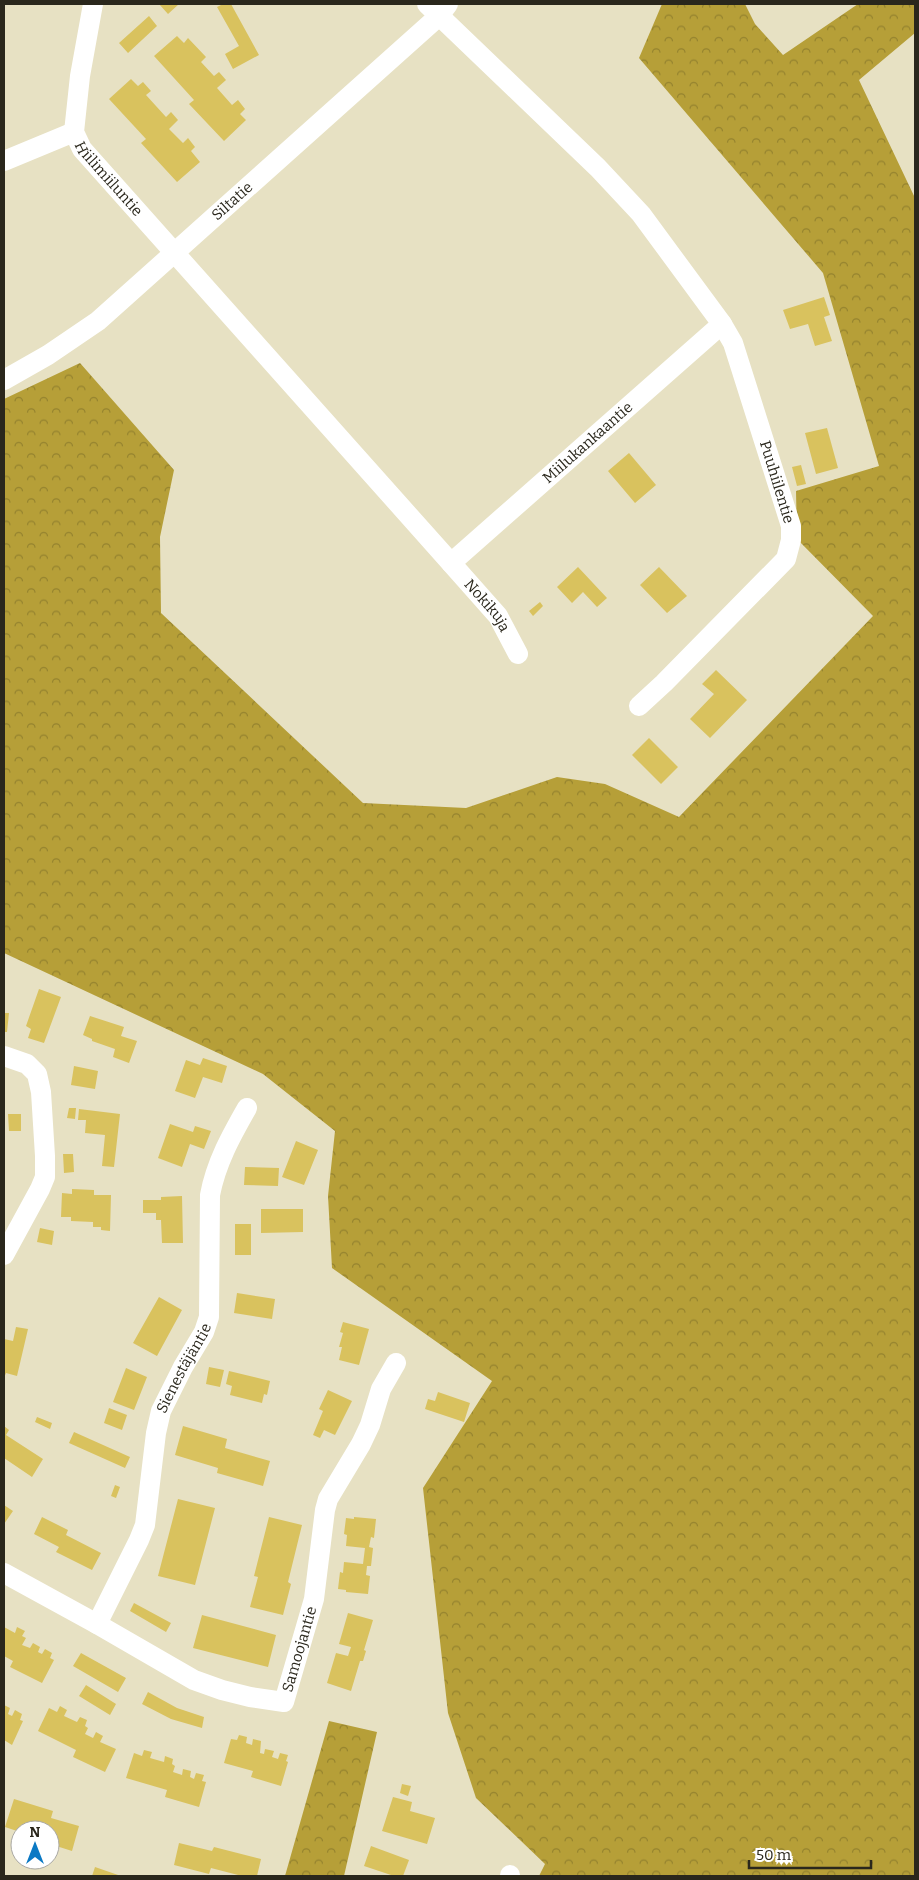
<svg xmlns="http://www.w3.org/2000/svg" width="919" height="1880" font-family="Bitter,serif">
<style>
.forest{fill:url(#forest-crowns)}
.building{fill:#d9c25e}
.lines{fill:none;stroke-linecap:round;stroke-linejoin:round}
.minor{stroke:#fff;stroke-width:20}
.labels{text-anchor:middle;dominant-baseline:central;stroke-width:4;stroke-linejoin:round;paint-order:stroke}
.street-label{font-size:15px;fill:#2a271c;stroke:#fff}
</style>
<defs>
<pattern id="forest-crowns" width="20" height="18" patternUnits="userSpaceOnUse" patternTransform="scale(1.25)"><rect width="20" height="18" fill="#b69f38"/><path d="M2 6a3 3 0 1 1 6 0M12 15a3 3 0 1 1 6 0" fill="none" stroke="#94822e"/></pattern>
</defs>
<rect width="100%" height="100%" fill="#e7e1c3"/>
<!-- forest -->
<path class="forest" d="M662,4H745L755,24L783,55L858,4H915V33L859,80L915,198V1876H539L545,1864L476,1798L448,1713L423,1488L492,1381L332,1268L328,1196L335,1131L263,1074L4,953V399L80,363L174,470L160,537L161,613L363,803L466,808L557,777L605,784L679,817L873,616L797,539L796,491L879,466L823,273L639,58Z
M329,1721L377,1732L344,1876H285Z"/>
<!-- building -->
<path class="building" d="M159,4H179L168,14Z
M223,4H231L259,55L233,69L225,54L239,46L217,7Z
M149,16L157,26L128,53L119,43Z
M177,36L184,43L188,38L206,57L201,62L214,76L219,72L226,80L217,88L232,105L238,100L245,109L240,114L246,120L224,141L189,104L194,100L154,56Z
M131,79L138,86L143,82L151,91L146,95L166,117L171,112L178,120L169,129L183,143L188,138L195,147L191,151L200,162L177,182L141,143L146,139L109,99Z
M824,297L830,315L824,317L832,341L815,346L808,324L790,329L783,310Z
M827,428L838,468L816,474L805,433Z
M629,453L656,485L635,503L608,471Z
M801,465L806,484L797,486L792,467Z
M578,567L607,598L597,607L583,592L572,603L557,587Z
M659,567L687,596L667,613L640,585Z
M540,602L543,606L533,616L529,611Z
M716,670L747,700L710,738L690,719L714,694L702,684Z
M649,738L678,767L661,784L632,755Z
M39,989L61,997L44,1043L28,1038L31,1029L26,1026Z
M4,1013H9L7,1032H4Z
M90,1016L124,1027L121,1036L137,1041L129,1063L113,1057L115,1049L92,1041V1039L83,1035Z
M203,1058L227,1066L222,1083L203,1077L195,1098L175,1091L186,1060L200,1065Z
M74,1066L98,1071L95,1089L71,1085Z
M69,1108H76L75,1119L67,1118Z
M79,1109L120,1114L114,1167L102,1166L105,1135L85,1133L86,1120H78Z
M8,1114H21V1131H9Z
M170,1124L193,1132L195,1126L211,1131L204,1149L190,1144L182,1167L158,1158Z
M296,1141L318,1150L304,1185L282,1177Z
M63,1154H73L74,1172L64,1173Z
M245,1167L279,1168L278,1186L244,1185Z
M72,1189L94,1190V1195H111L110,1231L101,1230V1227H93V1222L71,1221V1217H61L62,1193L72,1194Z
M182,1196L183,1243H162L161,1220H156V1213H143V1200H161V1197Z
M261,1209H303V1232L261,1233Z
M235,1224H251V1255H235Z
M40,1228L54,1231L52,1245L37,1242Z
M237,1293L275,1299L272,1319L234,1313Z
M159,1297L182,1310L157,1356L133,1343Z
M343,1322L369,1329L359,1365L339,1360L342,1347H339L343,1333L340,1332Z
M16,1327L28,1329L17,1376L6,1373L4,1378V1339L13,1341Z
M209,1367L224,1370L220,1387L206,1384Z
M126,1368L147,1377L134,1410L113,1402Z
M229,1371L270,1381L267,1395L264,1394L262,1403L230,1395L232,1386L226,1384Z
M328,1390L352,1401L335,1435L324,1430L320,1438L313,1435L323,1411L319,1409Z
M438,1392L470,1403L464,1422L425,1409L428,1399L435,1401Z
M109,1408L127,1415L122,1430L104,1423Z
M37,1417L52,1423L50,1429L35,1422Z
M4,1426L9,1430L6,1435L43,1459L32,1477L4,1458Z
M183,1426L227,1439L225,1448L270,1461L263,1486L217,1473L218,1468L175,1455Z
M74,1432L130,1457L125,1468L69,1443Z
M115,1485L120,1487L116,1498L111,1496Z
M178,1499L215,1508L195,1585L158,1576Z
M4,1505L13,1511L4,1524Z
M42,1517L68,1530L66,1535L101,1553L92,1570L56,1552L59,1547L34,1534Z
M269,1517L302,1525L288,1582L291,1584L283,1615L250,1607L258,1577L254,1576Z
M354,1517L376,1519L374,1538L371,1537L369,1547L373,1548L371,1566H367L366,1575L370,1576L368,1594L346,1592V1590L338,1589L340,1572L343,1573L344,1562L363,1564L365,1548L346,1546L347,1535L344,1534L346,1518L354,1519Z
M134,1603L171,1623L166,1632L130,1611Z
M348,1613L373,1620L364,1650L366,1651L363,1661H360L351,1691L327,1683L336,1653L348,1656L351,1647L339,1644Z
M202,1615L276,1635L268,1667L193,1648Z
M4,1627L15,1633L17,1627L25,1631L22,1636L26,1638L22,1645L30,1648L33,1643L40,1647L38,1652L42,1654L45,1649L52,1653L50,1658L54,1660L42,1683L10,1667L13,1661L4,1656Z
M81,1653L126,1678L118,1692L73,1666Z
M86,1685L116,1704L110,1715L79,1696Z
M148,1692L177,1708L204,1717L202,1728L171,1719L142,1704Z
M4,1705L10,1708L8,1714L12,1716L15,1710L22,1714L20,1720L23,1721L12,1745L4,1740Z
M60,1706L67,1710L64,1716L77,1722L80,1717L87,1720L85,1726L88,1728L85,1734L93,1738L96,1732L103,1736L100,1742L116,1749L105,1772L73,1757L76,1750L38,1731L49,1708L57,1712Z
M239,1735L247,1737L246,1743L252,1745L253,1739L261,1741L260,1753L264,1754L265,1749L274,1751L272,1757L278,1759L280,1753L288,1755L286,1761L288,1762L281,1786L251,1777L253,1771L224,1763L231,1739L237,1740Z
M144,1750L152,1752L150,1758L164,1762L165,1756L173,1759L172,1764L175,1766L173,1772L182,1775L183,1769L191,1771L190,1777L194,1779L196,1773L204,1775L202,1781L206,1782L199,1807L165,1797L167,1790L126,1778L134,1753L142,1756Z
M402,1784L411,1786L408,1796L400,1793Z
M393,1797L412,1802L410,1811L435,1818L427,1844L382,1831Z
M14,1799L53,1811L51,1818L79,1826L72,1851L50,1844V1830H20V1832L5,1827Z
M179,1843L212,1851L214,1847L261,1859L257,1876H242L211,1868L209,1874L174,1865Z
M371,1846L409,1860L403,1876H394L364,1866Z
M95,1867L121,1876H92Z"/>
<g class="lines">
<!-- minor -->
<g class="minor">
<path id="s1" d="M93,4L80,76L74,132L82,149L451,563L722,324L641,214L598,168L427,4"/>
<path d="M4,161L74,132"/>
<path id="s2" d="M4,380L48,355L98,321L439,16L448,4"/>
<path id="s3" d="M451,563L498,616L518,654"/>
<path d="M639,706L664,683L786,559L791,540V526L733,343L722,324"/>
<path d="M4,1056L27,1064L37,1074L41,1092L45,1156V1177L40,1189L4,1255"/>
<path id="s4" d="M4,1573L97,1624L194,1680L222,1690L250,1697L284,1702L314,1599L325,1510L328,1499L361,1444L370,1425L381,1389L396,1363"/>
<path id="s5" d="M97,1624L139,1540L145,1525L156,1433L161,1411L183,1367L204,1332L209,1317L210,1195C216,1163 231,1136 247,1108"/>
<path d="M510,1876V1875"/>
</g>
</g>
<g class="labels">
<!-- street labels -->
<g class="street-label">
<text stroke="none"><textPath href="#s1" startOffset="188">Hiilimiiluntie</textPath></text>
<text stroke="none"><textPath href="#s2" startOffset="291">Siltatie</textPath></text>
<text stroke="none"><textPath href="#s1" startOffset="885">Miilukankaantie</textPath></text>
<text transform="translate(777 482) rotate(73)">Puuhiilentie</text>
<text stroke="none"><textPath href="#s3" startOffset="56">Nokikuja</textPath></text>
<text stroke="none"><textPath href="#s5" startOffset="274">Sienestäjäntie</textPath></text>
<text stroke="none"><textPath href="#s4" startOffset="366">Samoojantie</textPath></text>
</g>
</g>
<!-- border -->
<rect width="919" height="1880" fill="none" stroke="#2a271c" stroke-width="10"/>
<!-- north arrow -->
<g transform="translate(35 1845)"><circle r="24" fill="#ffffff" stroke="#aaa9a4"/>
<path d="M0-4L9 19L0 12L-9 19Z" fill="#0b79c4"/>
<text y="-8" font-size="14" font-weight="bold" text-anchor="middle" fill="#2a271c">N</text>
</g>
<!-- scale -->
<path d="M749 1860v8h122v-8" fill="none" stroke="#2a271c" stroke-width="2.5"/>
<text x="756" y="1860" font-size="15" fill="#2a271c" stroke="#ffffff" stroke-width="4" paint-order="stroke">50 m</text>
</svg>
